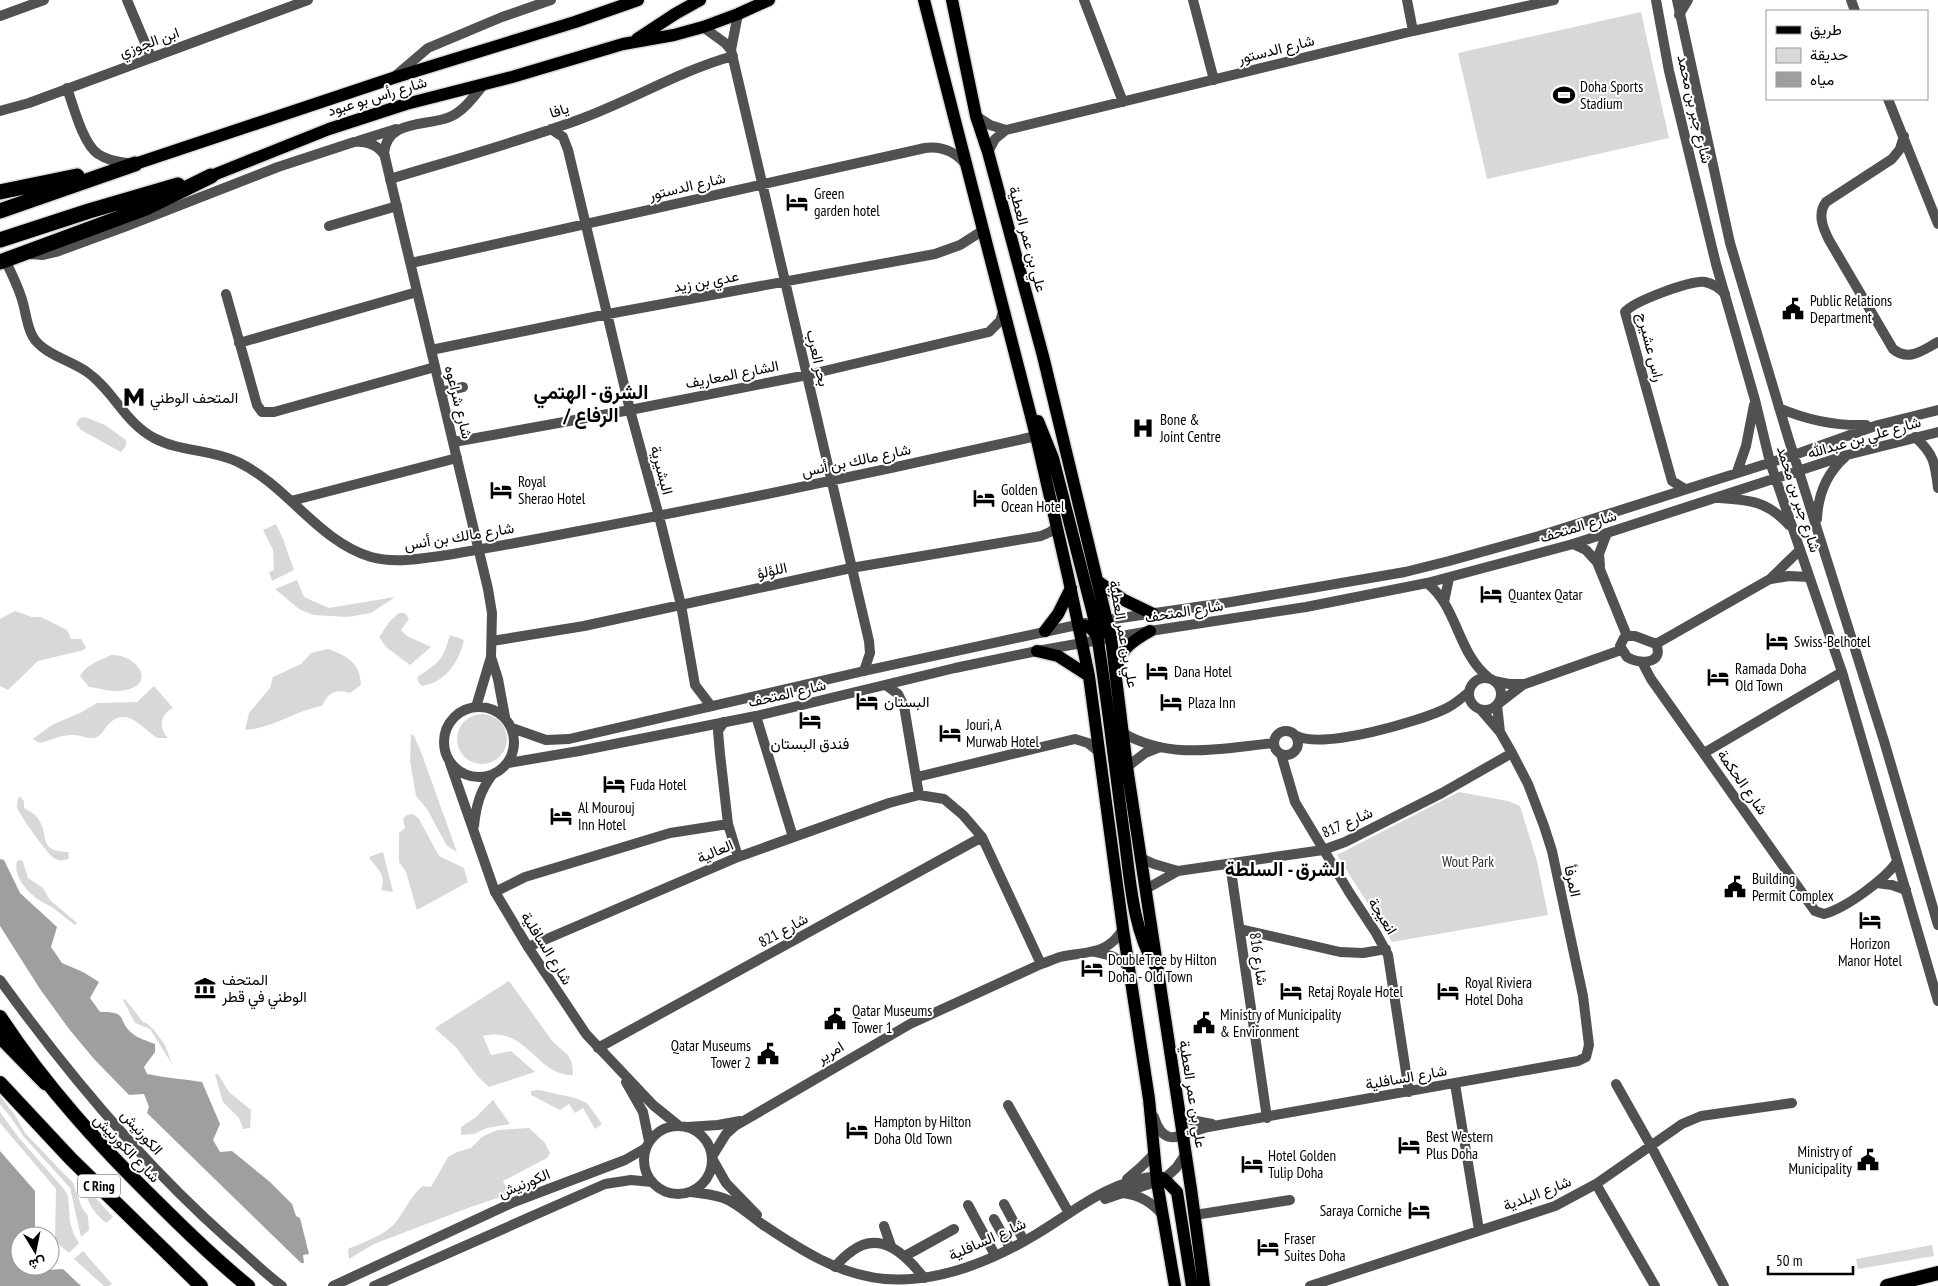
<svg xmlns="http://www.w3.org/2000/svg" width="1938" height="1286" font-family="'PT Sans Narrow',Vazirmatn,sans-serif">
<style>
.green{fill:#d8d8d8}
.water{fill:#9f9f9f}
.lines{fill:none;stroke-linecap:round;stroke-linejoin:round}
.primary-casing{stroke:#dbdbdb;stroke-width:15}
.trunk-casing{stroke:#dbdbdb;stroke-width:16}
.motorway-casing{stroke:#dbdbdb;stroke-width:18}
.minor{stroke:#515151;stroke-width:10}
.tertiary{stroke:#515151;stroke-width:10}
.primary{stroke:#000;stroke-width:12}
.trunk{stroke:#000;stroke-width:14}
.motorway{stroke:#000;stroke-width:15}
.labels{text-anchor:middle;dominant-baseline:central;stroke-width:4;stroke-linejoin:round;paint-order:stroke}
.shield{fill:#fff;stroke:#4c4c4c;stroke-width:1}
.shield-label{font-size:14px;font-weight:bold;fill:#000}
.street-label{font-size:15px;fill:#000;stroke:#fff}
.poi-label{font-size:15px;fill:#000;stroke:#fff;text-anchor:start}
.park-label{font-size:15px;fill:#2f2f2f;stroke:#fff}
.district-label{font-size:20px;font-weight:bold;fill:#000;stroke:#fff}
</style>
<rect width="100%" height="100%" fill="#fff"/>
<!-- green -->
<path class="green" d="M1641,12L1669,138L1487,179L1458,53Z
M85,417L105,425L126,440V446L121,452L81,430L76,424L80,418Z
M276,524L283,539L294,570L272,581L269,572L274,570L273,550L263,530Z
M297,580L304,597L329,608L395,597L371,613L348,617L313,615L299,609L275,589Z
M15,611L32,617H41L67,630L71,639H81L86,647L84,650L38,661L8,690L0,686V619Z
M399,613H405L409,619L401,630L407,636L431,647L410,665L386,647L379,637L390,621Z
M450,635L464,640C459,662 446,682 422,686L419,683L417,677C439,663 443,660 450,635Z
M328,649C348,656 360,663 361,685L350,693C335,689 329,692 322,706C294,711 274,728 245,730L249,713L270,688L273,677L301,664L311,653Z
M111,655C139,654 159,687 120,691C111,692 99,688 89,687L80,676C86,664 100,661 111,655Z
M154,686L173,708C160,714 158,728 168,738H157C142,728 126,705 108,725C103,730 102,736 94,738C88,739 80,735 74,735C63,734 51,740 40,743L33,739L52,725L82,712L97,703L137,702Z
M457 739a25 25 0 1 1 50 0a25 25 0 1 1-50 0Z
M411,734L414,736L421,752L457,852L447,846L427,809L416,796L410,761Z
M1459,792L1508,801L1520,806L1537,861L1548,915L1392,942L1337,855Z
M19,796L24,801V808C30,812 36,814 39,820C50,837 37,851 68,852L69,859C64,860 59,862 54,858C48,855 18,813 17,807C17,803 18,799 19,796Z
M413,814L419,819L439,856L464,868L468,882L417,910L406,872L399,862V833L405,828L403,819L407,815Z
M383,852L393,892L381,890C387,873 377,870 369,857Z
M21,860L23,862L28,878L43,888L50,900L77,923L75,925C67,919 60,913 53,908C49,905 45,904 42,902C28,893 13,878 17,861Z
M509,981L553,1042L568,1055L572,1063L573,1075C536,1076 527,1025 483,1036L491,1055L511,1051L535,1072L489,1087C476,1076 468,1063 458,1050C452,1042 442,1036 435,1028Z
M125,999L143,1022L148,1024L154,1030L165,1045L172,1064L150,1029L135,1023L123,1000Z
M215,1074H218L229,1092L251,1110L250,1128L243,1129L239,1118L223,1102Z
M539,1090L575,1098L587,1103L602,1124L595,1129L583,1108L575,1113L569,1104L560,1110L531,1095V1091Z
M0,1096L15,1115L25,1133L73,1183L82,1208L88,1216L89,1230L81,1237L70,1188L24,1137L12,1119L0,1104Z
M493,1100L510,1124L487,1128L474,1134L461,1135V1127L475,1118Z
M0,1112L19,1138L64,1189L68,1196L70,1222L74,1235L79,1243L69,1253L55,1241L56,1189L0,1123Z
M529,1128L545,1143L550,1153L547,1158L503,1181L509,1194L468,1208L374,1244L349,1259L348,1249C362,1243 385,1235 395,1223C405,1211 410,1196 423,1186L431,1187L448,1157L457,1152L471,1148L483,1136L498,1130Z
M82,1183L113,1217L106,1223C92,1212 87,1200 82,1183Z
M1932,1245L1934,1256L1858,1269L1856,1259Z
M83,1251L112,1284L109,1286H104L74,1259Z"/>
<!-- water -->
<path class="water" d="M0,859L4,860L20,893L57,927L51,947L62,963L83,972L99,982L90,998L100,1012C130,1011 116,1021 133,1034C139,1039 148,1041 155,1044V1052L144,1067L147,1074C166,1078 184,1079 202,1082L220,1124L213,1140L220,1152L232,1151L270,1182L292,1204L296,1216L300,1218L309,1254L303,1255L304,1263H301L147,1113L149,1107L144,1094L129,1095L94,1059L69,1029L40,989L0,926Z
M0,1151L35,1191V1236H20V1266H43L47,1270L63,1269L81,1286H0Z"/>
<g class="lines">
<!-- primary casing -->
<g class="primary-casing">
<path id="primary" d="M924,0L1036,436L1068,576L1089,676L1123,929L1149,1099L1157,1182L1175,1286
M952,0L976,116L988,152L1043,356L1111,638L1127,767L1191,1189L1204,1286
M637,39L675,14L700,0
M135,164L393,78L575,22L638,0
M211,176L329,129L406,104L512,77L623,44L674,35L703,27L738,14L769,0
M1038,421L1053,458L1095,622L1103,633
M1099,582L1124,600L1153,614
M1078,625C1089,625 1095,630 1098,641C1108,705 1115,769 1124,834C1130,877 1132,928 1155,966
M1045,631L1058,614L1071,588
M1037,651L1058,656L1089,676
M1117,670C1118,650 1134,640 1150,631
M1157,1176L1164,1179L1177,1192L1192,1286"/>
</g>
<!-- trunk casing -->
<g class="trunk-casing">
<path id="trunk" d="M0,1017C45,1086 100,1146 158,1203C187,1232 216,1260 248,1286
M0,1083L71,1159L201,1286
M1887,1286L1938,1273"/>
</g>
<!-- motorway casing -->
<g class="motorway-casing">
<path id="motorway" d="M0,192L77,176
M0,211L135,164
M0,240L89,211L178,185
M0,262L146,208L211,176
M0,1036L46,1083"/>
</g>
<!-- minor -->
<path class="minor" d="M127,0L151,57
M1084,0L1123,102
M1193,0L1214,80
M1407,0L1413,31
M1851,0L1855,11
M738,14L731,50L869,641L870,653L864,671
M1679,15L1688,0
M0,16L44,0
M703,27L725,43L731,50
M394,77L428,48L502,17L551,0
M67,88C73,105 83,144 98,154C108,161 121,162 132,164
M1888,99L1938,224
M0,111L29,103L308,0
M976,116L990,125L1006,130L1413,31L1554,0
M551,129L563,137L568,150L630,410L659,516L681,605L695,685L711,706
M1904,136L1900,149L1892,159L1826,202C1817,214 1823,228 1829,240L1893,349C1909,362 1923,350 1938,342
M988,152L995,139L1006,130
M390,179C453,160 517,142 578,120C631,101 679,71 733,56
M329,226L397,206
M5,260C12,274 19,288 23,303C26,314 27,327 33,337C43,354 72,361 87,372C113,390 125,423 154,438C180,452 211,449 238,462C288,486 318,541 371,557C396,564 423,558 447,555C484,549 521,542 558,535C718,505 877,472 1036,436
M411,263L925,148C942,146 955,151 966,165
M226,294L257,405L262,412H274L435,367
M239,343L417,292
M431,350L608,314L935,254L960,245L982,231
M441,392L463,387
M1915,437C1934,454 1935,463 1938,488
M454,442L630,410L807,375L989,332L1000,321L1003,312
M1685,489L1672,481L1625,312C1634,301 1691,280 1705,282C1714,284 1719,287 1725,294
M291,501L457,458
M1573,544L1586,550L1597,562L1627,636
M1600,566L1599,554L1607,533
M1771,579L1789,576L1809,577
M1427,583C1458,607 1457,653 1489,678
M1444,602L1449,578
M1627,636H1635L1656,644C1665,664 1639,665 1627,657L1620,646L1624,638Z
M492,641L584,626L851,568L1041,536L1050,532L1056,528
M1656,644L1770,579L1800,550
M1642,662L1651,679L1815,911L1824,914C1846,908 1884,880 1897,862
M1469 694a16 16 0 1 1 32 0a16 16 0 1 1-32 0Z
M1494,681L1509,684H1525L1621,650
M887,686L898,694L904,706L919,795
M1498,704L1524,684
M1497,705L1500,732
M756,716L793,837
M724,722L718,731L720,754L728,824L738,857
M1274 743a12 12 0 1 1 24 0a12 12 0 1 1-24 0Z
M1123,733C1171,761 1222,748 1274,743
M1297,736C1324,749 1419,722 1447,708C1455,704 1462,698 1469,692
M1704,753L1842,672
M1281,754L1295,802L1349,892L1376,933L1388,955L1409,1092
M1127,767L1145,753L1160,747
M917,777L1075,739L1088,743L1098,751
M1141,858L1154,864L1178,871
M1230,864L1267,1118
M1877,883L1892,885L1906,890
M1146,889L1178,871L1323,850L1345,842L1442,793L1512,753
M495,892L525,877L670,833L728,824
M1240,929L1340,952L1363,953L1386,949
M528,947L738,857L889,803L919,795L944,799L963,815L982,837L1041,964
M1095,952L1112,956L1128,966
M0,980C68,1074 143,1164 230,1241C248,1256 264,1273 282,1286
M598,1048L982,837
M1455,1084L1479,1230
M1616,1084L1651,1146L1724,1286
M1008,1105L1069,1213
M1178,1111L1191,1120L1212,1124
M1154,1117C1165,1152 1183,1132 1208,1127L1578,1061L1586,1057L1589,1045L1583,996L1552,851L1544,826L1528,784L1512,753L1500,732L1481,710
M687,1127L718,1125L740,1121
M713,1155L726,1134L735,1126L910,1024L1041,964C1047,962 1054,959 1060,957C1086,951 1107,956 1123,929
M1596,1184L1655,1286
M1004,1204L1024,1241
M968,1205L995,1255
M1195,1215L1290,1200
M994,1219L1010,1248
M884,1226L891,1246
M905,1256L954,1229
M835,1267C840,1261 846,1255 852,1251C881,1229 907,1256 924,1278
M333,1286L514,1202L625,1160L646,1148
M374,1286L605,1184L631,1180L652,1182
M1310,1286L1555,1206L1596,1184L1682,1124L1701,1116L1792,1103"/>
<!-- tertiary -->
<path class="tertiary" d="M1656,0L1669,71L1716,264L1755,400L1770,462L1842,672L1938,1001
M1677,0L1730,243L1788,437L1884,741L1938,925
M358,141L396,129
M29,254L43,255L56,252L124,227L278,167L354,142C367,141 378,145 385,156
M1779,408C1807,420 1836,426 1866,425
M1737,472L1746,446L1754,405
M1719,498C1750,500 1767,501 1789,525
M1817,519C1818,495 1826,474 1845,457
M1100,621L1231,602L1405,572L1449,561L1539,536L1794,455L1878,425L1938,410
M491,657L498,679L505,717
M444 742a35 35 0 1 1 70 0a35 35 0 1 1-70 0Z
M476,707L491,657L492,613L488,589L384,153C388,115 435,129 457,113C468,106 476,94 484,84
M512,728L546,740L569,739L864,671L1086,623
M450,763L495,892L528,947L586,1034L653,1105L679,1126
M508,763L579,751L756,716L955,668L1037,651L1150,631L1306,607L1427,583L1573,544L1847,455L1938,432
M474,826C476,806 480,791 492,775
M626,1082L643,1112L649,1141
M644 1160a34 34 0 1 1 68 0a34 34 0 1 1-68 0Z
M713,1160L726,1183L757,1215
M1127,1179L1141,1167L1154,1154
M691,1192C703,1194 716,1194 728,1200C740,1206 751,1216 762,1224C799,1249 839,1275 885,1279C939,1283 990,1262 1035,1235C1077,1210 1106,1182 1157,1176
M1123,1193C1140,1195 1151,1202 1163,1215
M1105,1199L1164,1179L1176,1168L1185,1155"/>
<!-- primary -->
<use href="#primary" class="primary"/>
<!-- trunk -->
<use href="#trunk" class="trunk"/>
<!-- motorway -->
<use href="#motorway" class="motorway"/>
</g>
<!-- icons -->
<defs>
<g id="stadium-bare" transform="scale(1.725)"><path d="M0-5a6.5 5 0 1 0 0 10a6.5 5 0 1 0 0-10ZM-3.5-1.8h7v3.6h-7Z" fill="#000" stroke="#fff" stroke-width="2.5" paint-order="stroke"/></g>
<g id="hotel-bare" transform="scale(1.725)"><path d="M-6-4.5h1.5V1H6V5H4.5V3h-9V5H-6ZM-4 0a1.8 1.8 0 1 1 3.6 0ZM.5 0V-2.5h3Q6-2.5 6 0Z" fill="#000" stroke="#fff" stroke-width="2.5" paint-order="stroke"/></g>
<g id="civic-bare" transform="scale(1.725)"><path d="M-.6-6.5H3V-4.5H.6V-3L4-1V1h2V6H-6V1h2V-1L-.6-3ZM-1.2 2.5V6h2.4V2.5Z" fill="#000" stroke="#fff" stroke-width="2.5" paint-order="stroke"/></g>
<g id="metro-bare" transform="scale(1.725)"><path d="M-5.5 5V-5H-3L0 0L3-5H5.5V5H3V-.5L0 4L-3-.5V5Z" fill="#000" stroke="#fff" stroke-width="2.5" paint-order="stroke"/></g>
<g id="hospital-bare" transform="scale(1.725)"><path d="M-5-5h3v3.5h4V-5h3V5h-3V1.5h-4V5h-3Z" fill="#000" stroke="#fff" stroke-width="2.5" paint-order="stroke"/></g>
<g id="museum-bare" transform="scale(1.725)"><path d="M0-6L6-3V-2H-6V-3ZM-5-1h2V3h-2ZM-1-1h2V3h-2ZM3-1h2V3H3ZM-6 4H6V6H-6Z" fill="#000" stroke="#fff" stroke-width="2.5" paint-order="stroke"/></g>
</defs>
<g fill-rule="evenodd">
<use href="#stadium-bare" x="1564" y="95"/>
<use href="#hotel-bare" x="797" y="202"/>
<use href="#civic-bare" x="1793" y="309"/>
<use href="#metro-bare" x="134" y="397"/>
<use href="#hospital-bare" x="1143" y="428"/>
<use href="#hotel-bare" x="501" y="490"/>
<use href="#hotel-bare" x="984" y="498"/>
<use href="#hotel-bare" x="1491" y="594"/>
<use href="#hotel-bare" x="1777" y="641"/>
<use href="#hotel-bare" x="1157" y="671"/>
<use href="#hotel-bare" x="1718" y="677"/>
<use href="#hotel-bare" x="867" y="701"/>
<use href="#hotel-bare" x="1171" y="702"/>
<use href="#hotel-bare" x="810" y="720"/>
<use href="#hotel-bare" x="950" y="733"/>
<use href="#hotel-bare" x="614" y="784"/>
<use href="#hotel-bare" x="561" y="816"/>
<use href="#civic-bare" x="1735" y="887"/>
<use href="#hotel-bare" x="1870" y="920"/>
<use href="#hotel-bare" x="1092" y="968"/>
<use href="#museum-bare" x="205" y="988"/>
<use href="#hotel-bare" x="1291" y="991"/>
<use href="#hotel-bare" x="1448" y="991"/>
<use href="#civic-bare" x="835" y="1019"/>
<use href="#civic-bare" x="1204" y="1023"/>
<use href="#civic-bare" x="768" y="1054"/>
<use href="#hotel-bare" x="857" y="1130"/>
<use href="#hotel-bare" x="1409" y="1145"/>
<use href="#civic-bare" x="1868" y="1160"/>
<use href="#hotel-bare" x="1252" y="1164"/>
<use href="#hotel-bare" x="1419" y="1210"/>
<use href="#hotel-bare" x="1268" y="1247"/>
</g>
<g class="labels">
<!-- shield labels -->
<rect class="shield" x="78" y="1174.5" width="42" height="23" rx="4"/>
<g class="shield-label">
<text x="99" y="1186">C Ring</text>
</g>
<!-- street labels -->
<g class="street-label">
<text transform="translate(149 42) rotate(-20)">ابن الجوزي</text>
<text transform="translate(1276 49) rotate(-14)">شارع الدستور</text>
<text transform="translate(377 96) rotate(-17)">شارع رأس بو عبود</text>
<text transform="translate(1695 109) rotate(77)">شارع جبر بن محمد</text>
<text transform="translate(559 110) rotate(-18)">يافا</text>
<text transform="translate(687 186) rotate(-13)">شارع الدستور</text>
<text transform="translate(1028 239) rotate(75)">علي بن عمر العطية</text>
<text transform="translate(706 281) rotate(-10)">عدي بن زيد</text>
<text transform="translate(1651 347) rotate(76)">راس عشيرج</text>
<text transform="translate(818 358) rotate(77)">بحر العرب</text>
<text transform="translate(732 374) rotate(-11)">الشارع المعاريف</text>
<text transform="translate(459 402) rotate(76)">شارع شراعوه</text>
<text transform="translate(1864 437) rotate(-16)">شارع علي بن عبدالله</text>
<text transform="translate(856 460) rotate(-12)">شارع مالك بن أنس</text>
<text transform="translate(662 470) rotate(75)">البشيرية</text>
<text transform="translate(1799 499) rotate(72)">شارع جبر بن محمد</text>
<text transform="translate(1578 526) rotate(-17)">شارع المتحف</text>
<text transform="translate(459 536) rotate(-9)">شارع مالك بن أنس</text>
<text transform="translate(772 570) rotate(-12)">اللؤلؤ</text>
<text transform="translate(1184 611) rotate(-9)">شارع المتحف</text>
<text transform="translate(1124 634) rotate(80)">علي بن عمر العطية</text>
<text transform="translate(787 693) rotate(-13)">شارع المتحف</text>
<text transform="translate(1743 782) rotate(55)">شارع الحكمة</text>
<text transform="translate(1347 822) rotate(-24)">شارع 817</text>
<text transform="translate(715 851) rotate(-23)">العالية</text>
<text transform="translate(1573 881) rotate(78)">المرفأ</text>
<text transform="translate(1383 916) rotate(58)">انعيجة</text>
<text transform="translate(783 930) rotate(-29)">شارع 821</text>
<text transform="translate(547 948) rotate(58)">شارع السافلية</text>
<text transform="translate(1259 959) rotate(82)">شارع 816</text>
<text transform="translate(830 1052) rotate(-31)">امرير</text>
<text transform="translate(1406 1077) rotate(-10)">شارع السافلية</text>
<text transform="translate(1193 1094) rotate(81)">علي بن عمر العطية</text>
<text transform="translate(142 1132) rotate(48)">الكورنيش</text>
<text transform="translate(127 1148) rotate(46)">شارع الكورنيش</text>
<text transform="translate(524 1183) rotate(-22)">الكورنيش</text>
<text transform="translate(1537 1193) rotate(-21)">شارع البلدية</text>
<text transform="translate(987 1239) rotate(-24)">شارع السافلية</text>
</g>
<!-- poi labels -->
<g class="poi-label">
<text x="1580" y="86">Doha Sports<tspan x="1580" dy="17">Stadium</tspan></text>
<text x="814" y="193">Green<tspan x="814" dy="17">garden hotel</tspan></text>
<text x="1810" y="300">Public Relations<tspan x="1810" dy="17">Department</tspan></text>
<text x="150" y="397">المتحف الوطني</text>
<text x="1160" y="419">Bone &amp;<tspan x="1160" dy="17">Joint Centre</tspan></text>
<text x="518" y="481">Royal<tspan x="518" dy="17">Sherao Hotel</tspan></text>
<text x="1001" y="489">Golden<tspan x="1001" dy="17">Ocean Hotel</tspan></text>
<text x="1508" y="594">Quantex Qatar</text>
<text x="1794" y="641">Swiss-Belhotel</text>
<text x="1735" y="668">Ramada Doha<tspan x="1735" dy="17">Old Town</tspan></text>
<text x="1174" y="671">Dana Hotel</text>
<text x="884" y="701">البستان</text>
<text x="1188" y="702">Plaza Inn</text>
<text x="966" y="724">Jouri, A<tspan x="966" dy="17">Murwab Hotel</tspan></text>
<text x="810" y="743" text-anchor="middle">فندق البستان</text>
<text x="630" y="784">Fuda Hotel</text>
<text x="578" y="807">Al Mourouj<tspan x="578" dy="17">Inn Hotel</tspan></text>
<text x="1752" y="878">Building<tspan x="1752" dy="17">Permit Complex</tspan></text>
<text x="1870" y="943" text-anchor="middle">Horizon<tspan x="1870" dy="17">Manor Hotel</tspan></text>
<text x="1108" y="959">DoubleTree by Hilton<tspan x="1108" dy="17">Doha - Old Town</tspan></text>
<text x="222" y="979">المتحف<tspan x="222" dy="17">الوطني في قطر</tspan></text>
<text x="1465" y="982">Royal Riviera<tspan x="1465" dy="17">Hotel Doha</tspan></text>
<text x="1308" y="991">Retaj Royale Hotel</text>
<text x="852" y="1010">Qatar Museums<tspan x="852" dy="17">Tower 1</tspan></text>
<text x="1220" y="1014">Ministry of Municipality<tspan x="1220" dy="17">&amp; Environment</tspan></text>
<text x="751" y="1045" text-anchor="end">Qatar Museums<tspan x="751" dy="17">Tower 2</tspan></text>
<text x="874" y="1121">Hampton by Hilton<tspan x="874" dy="17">Doha Old Town</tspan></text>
<text x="1426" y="1136">Best Western<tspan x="1426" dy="17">Plus Doha</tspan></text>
<text x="1852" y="1151" text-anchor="end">Ministry of<tspan x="1852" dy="17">Municipality</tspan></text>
<text x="1268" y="1155">Hotel Golden<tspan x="1268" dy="17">Tulip Doha</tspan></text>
<text x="1402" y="1210" text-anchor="end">Saraya Corniche</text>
<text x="1284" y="1238">Fraser<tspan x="1284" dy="17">Suites Doha</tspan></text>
</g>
<!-- park labels -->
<g class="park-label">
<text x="1468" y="861">Wout Park</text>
</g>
<!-- district labels -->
<g class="district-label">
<text x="591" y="392">الشرق - الهتمي<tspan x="591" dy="23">/ الرفاع</tspan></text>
<text x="1285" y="869">الشرق - السلطة</text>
</g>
</g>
<!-- legend -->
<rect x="1766" y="10" width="162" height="90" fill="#ffffff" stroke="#999999"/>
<rect x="1776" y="26" width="25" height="8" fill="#000000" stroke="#999999"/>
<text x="1810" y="35" font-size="15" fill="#000000">طريق</text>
<rect x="1776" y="48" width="25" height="15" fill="#d8d8d8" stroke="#999999"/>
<text x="1810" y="60" font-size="15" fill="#000000">حديقة</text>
<rect x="1776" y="72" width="25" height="15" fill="#9f9f9f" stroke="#999999"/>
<text x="1810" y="85" font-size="15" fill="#000000">مياه</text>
<!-- north arrow -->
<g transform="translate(35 1251) rotate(170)"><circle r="24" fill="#ffffff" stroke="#999999"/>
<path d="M0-4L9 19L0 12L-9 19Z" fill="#000000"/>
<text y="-8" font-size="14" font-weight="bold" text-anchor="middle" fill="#000000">ش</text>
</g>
<!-- scale -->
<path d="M1768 1266v8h85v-8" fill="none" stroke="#000000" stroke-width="2.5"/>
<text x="1776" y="1266" font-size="15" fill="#000000" stroke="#ffffff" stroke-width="4" paint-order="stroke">50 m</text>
</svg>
